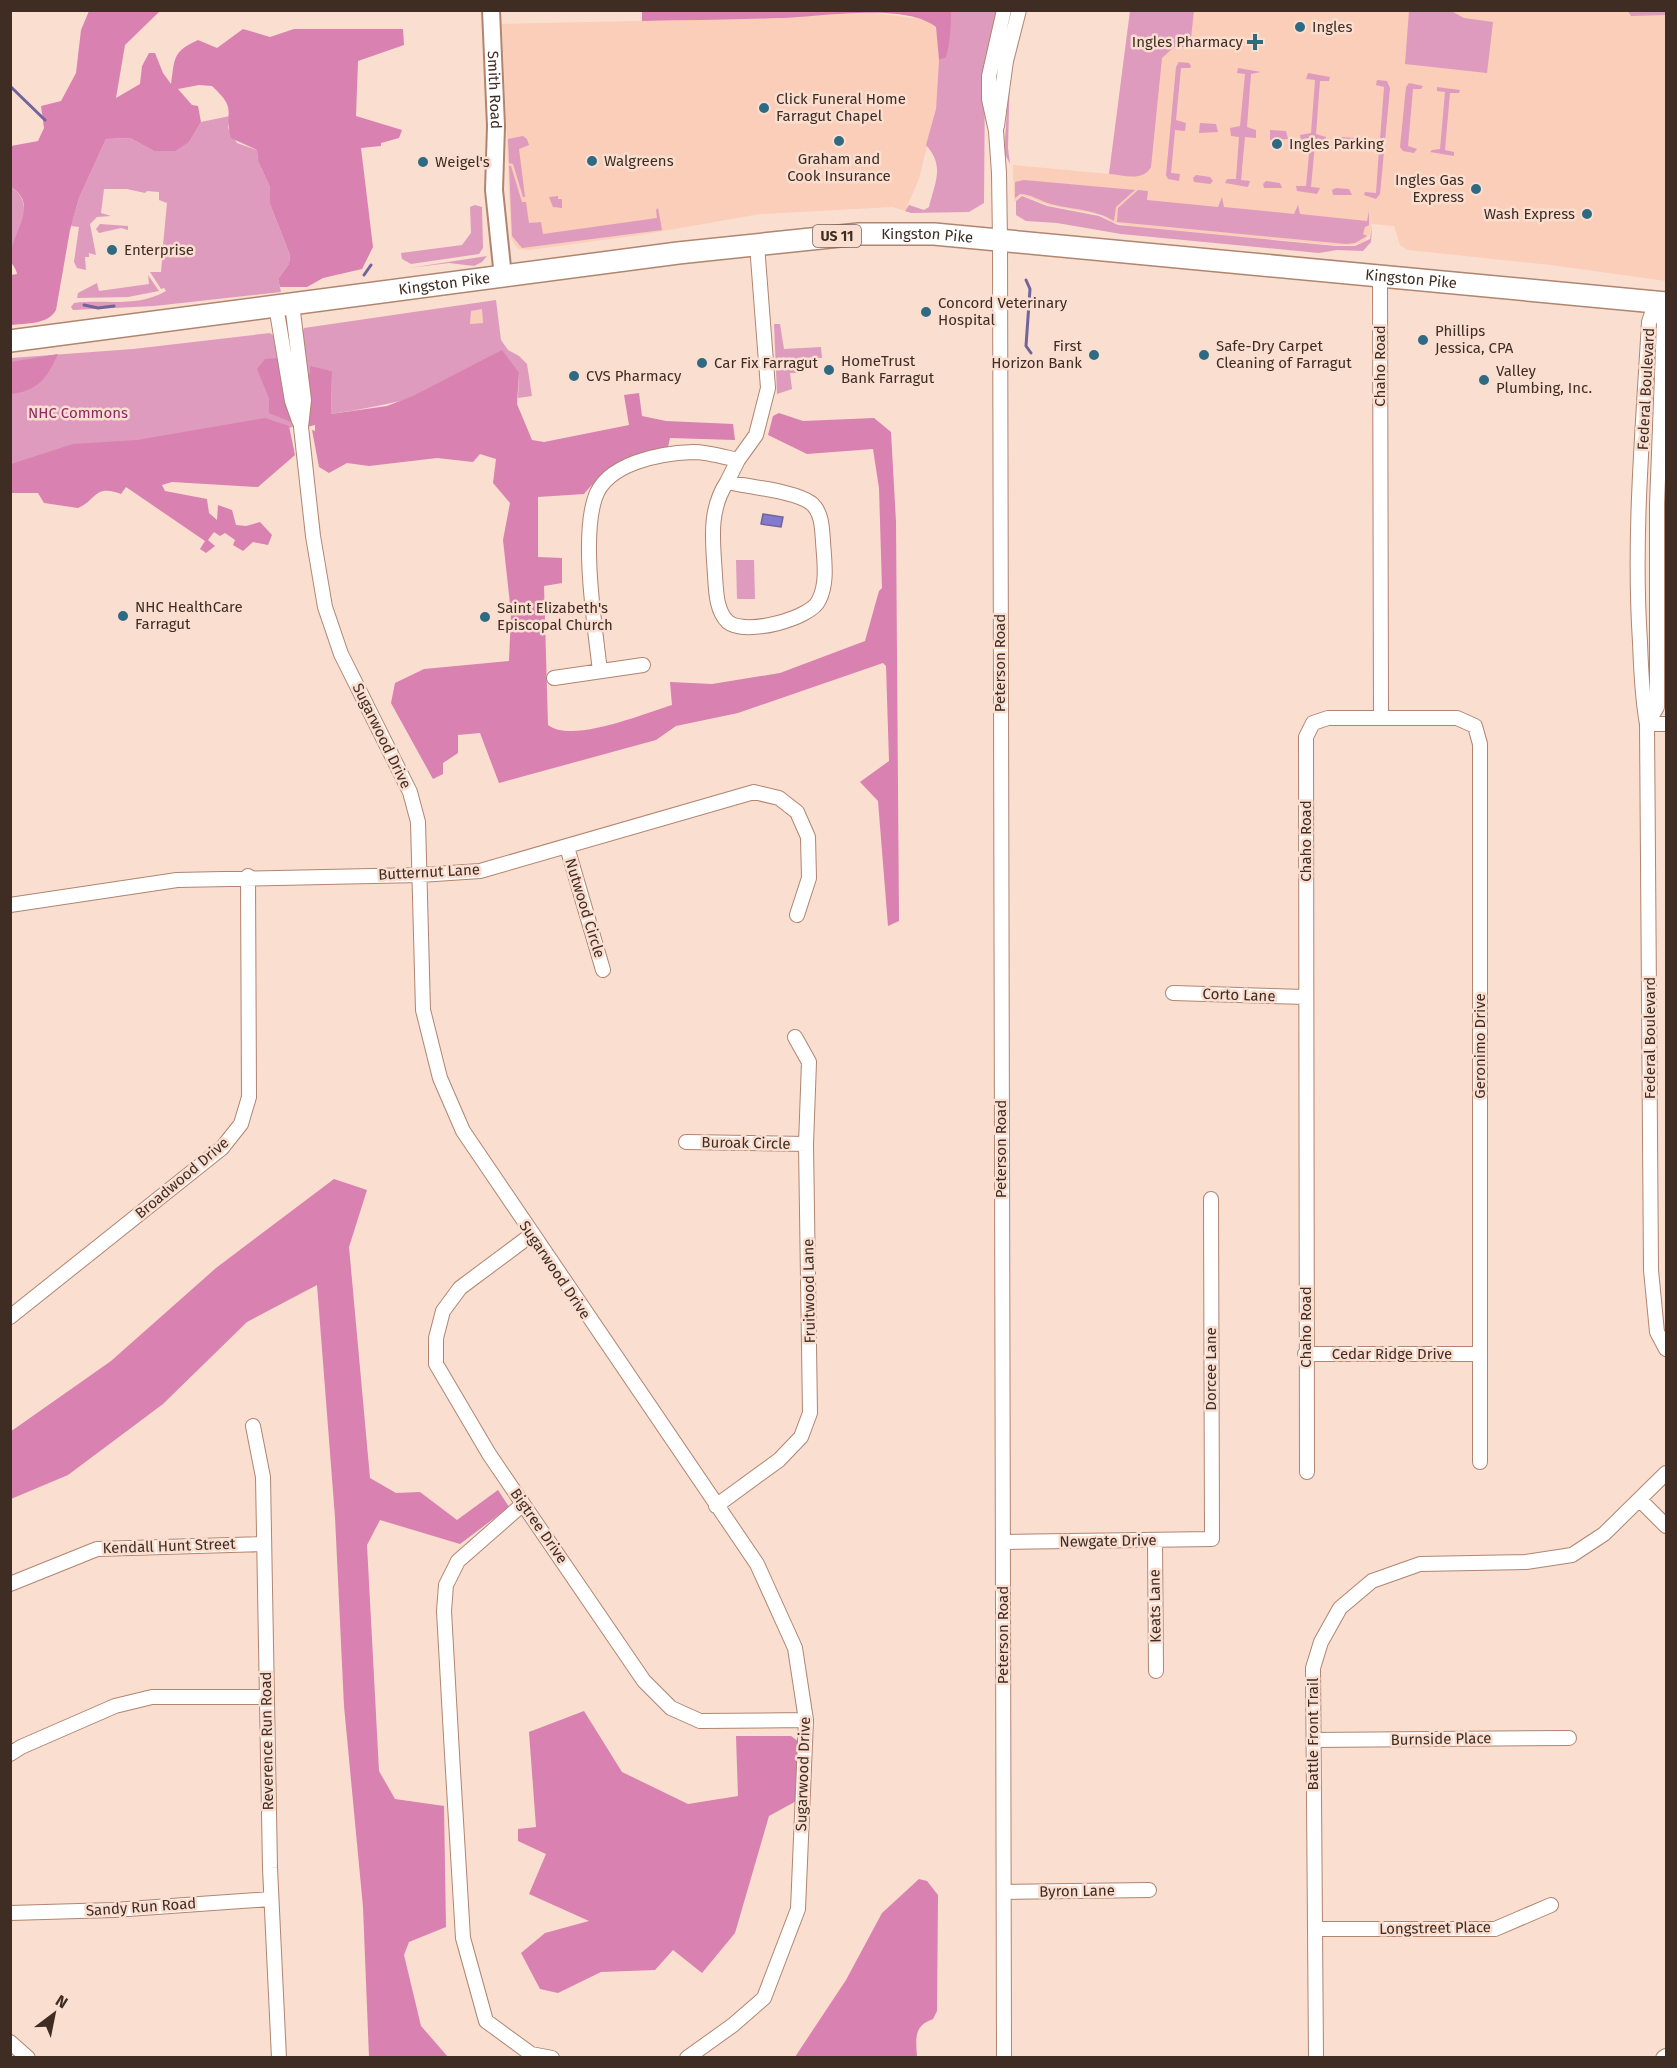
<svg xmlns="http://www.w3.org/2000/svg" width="1677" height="2068" font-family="'Fira Sans',sans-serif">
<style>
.built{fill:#faceb9}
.green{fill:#de9bbd;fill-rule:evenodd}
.forest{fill:#d981b0}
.water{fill:#857bce;stroke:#70649b;stroke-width:1.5}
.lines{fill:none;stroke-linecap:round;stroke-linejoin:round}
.stream{stroke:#70649b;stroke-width:3}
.minor-casing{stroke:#b08570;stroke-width:16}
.tertiary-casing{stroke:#b08570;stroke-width:20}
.primary-casing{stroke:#b08570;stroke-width:24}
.minor{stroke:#fff;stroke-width:14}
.tertiary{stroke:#fff;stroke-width:16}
.primary{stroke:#fff;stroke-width:21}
.poi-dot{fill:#2f6a83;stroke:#faded0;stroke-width:2}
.labels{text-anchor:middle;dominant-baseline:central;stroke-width:5;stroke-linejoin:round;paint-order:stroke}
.shield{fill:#faded0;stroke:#776258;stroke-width:1.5}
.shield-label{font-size:14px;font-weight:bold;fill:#3f2d24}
.poi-label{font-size:15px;fill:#3f2d24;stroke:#faded0;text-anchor:start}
.street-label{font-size:15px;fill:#3f2d24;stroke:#faded0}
.park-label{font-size:15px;fill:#8f2866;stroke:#faded0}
</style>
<rect width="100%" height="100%" fill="#faded0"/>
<!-- built -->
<path class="built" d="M860,11L927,20L936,27L939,60L936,109L919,179L905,211L893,207L760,214L646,234L529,250L519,249L515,245L511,238L502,24L781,18Z
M1130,11H1666V281L1551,265L1408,250L1400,245L1394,226L1371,224L1370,234L1363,242L1353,245H1333L1130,226L1112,222L1101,215L1048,205L1022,195L1014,202L1013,165L1109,174Z
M482,309L483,323L470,324L471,311Z"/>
<!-- green -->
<path class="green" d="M951,11H1001L985,73L984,203L969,212L911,213L905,211L909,205L924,210L929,207C935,182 945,166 926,145L936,109L939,60L946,58Z
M1130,11H1194L1190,47H1174L1162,58L1151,167C1143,182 1124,175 1109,174Z
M1409,11H1451L1464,18L1493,22L1487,73L1405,64Z
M1628,11H1666V15L1631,16Z
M1179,62L1189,63L1191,66L1190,68H1181L1176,120L1186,123L1185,131L1175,130L1171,173L1180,174L1179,181L1168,179L1166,175L1176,67Z
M1238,68L1261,72L1251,74L1247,127L1256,130V138L1245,137L1241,180L1250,181L1248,187L1225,183L1227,179H1236L1239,137L1231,136L1230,128L1240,126L1245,74L1237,73Z
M1010,70L1008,148L1010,164L1004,152Z
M1308,73L1330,77L1329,81H1320L1316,134L1326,137L1325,144H1315L1311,187L1320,188L1317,194L1297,191L1296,186H1306L1310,144L1301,142L1300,135L1311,133L1315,80L1306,79Z
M1377,80L1387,81L1390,88L1380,194L1376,199L1364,195L1365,192L1376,193L1379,150L1371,149L1370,142L1380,140L1384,87L1376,85Z
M1409,83L1423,86L1421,89H1413L1408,146L1417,149L1414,153L1403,151L1400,147L1406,87Z
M1437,87L1460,90L1459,93H1450L1445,150L1454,152V156L1430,152L1432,150L1440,149L1445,92L1437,91Z
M230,116L228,128L237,143L257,150L258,161L270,187V204L290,255L289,264L278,279L281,292L154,306L73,310L71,307L74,303C105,299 137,308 166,291L164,288L161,289L150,272H161L163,249L153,246L163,245L167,203L159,200V192L147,191L145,193L127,189H104L101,213L111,216L97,217L90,224L96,255L89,253V257H85L86,270L77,268L74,262L79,227L71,226L79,198L106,139L130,138L154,151L189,142L201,122Z
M1200,123L1216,124L1218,132L1199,133Z
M1270,130L1286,131L1288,139L1270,140Z
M523,136L527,139L529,145L519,149L525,197H523L513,164L509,163L508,139Z
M1340,137L1356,138L1358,146L1339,147Z
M509,166H511L522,202H526L529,223L541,222L543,234L657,218L656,210L658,208L662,230L522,248L512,236Z
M1196,175L1210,177L1213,181L1210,184L1194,182L1193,178Z
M1024,180L1135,190L1116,207L1114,221C1095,209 1073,210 1051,204C1040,201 1031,194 1020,194L1015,198V182Z
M1266,181L1280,183L1282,188H1264L1263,184Z
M11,187C36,203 19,232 11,253Z
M1336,188L1349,189L1352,195H1333L1332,190Z
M1138,190L1148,191L1147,200L1218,207L1222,197L1224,207L1294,214L1298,205L1300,214L1367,221L1369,211V225L1365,227L1363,234L1367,236L1355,243L1346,244L1117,222L1118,208Z
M558,196V199H562V208L553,207L549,197Z
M1022,196L1047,206L1099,216L1118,225L1336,246H1355L1370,239L1372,225L1371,242L1363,251L1337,250L1319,253L1121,234L1057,223L1026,221L1016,215V201Z
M475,205L482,207L483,248L479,254L411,264L402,259L401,253L462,245L471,233L470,207Z
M100,224L128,226V230L121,228L99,233L96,229Z
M487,256L482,262L474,266L449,263L409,268Z
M148,275L159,291L128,297L77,298L78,293L97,283L99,291L149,284Z
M496,300L501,340L508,350L519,356L527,364L532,396L518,398L519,373C456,387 394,405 331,414L332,371L310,367V373L306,374L302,333L304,328ZM482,309L483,323L470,324L471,311Z
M774,324H780L784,349L821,347L822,358H812V367H798V373H790L792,389L777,394Z
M270,333L274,336L293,427L11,486V358L133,349Z
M736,560H754L755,599H737Z"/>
<!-- forest -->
<path class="forest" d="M89,11H160L125,45L116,98L140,84L142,66L149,53H155L163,73L171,84C175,58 172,52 198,40L217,48L243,29L270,37L294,29H403L404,45L358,61L356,116L402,130L399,138L381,143V146L361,148L373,247L362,269L323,278L307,287H280L278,279L289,264L290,255L270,204V187L258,161L257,150L231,138C223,110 239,111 212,86L199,85L178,89L192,105L198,106L201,122L189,142L175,151H154L130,138L106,139L79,198L70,230L56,310C48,325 25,323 11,325V275L17,274C16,267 10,264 10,256C12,233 40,205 11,187V146L38,141L44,128L41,106L61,101L76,73L81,30Z
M649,11L951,10C951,25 950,44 946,58L939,60L936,27C906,2 818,17 779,18C733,20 688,20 642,21V12Z
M502,350L519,373L517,404L532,440L544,442L629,425L624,395L639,393L642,416L666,421L733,424L735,440L670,438L668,447C629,457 611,462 584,494L538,497V557L562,558V583L544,586L548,725C572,744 645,713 672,705L670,682L712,684L780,673L865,641L879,591L882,588L879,488L873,449L807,454L768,435L773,416L779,413L803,421L874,418L891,432L896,522L899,921L888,926L878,801L860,782L889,761L886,666L883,663L738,713L676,726L656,740L499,783L480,733L458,735V753L443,763V774L433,779L391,703L395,683L424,669L509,661L511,613L503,540L510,503L493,483L496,459L480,454L473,462L437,458L369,466L347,463L329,473L319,467L312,430L315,431V425L307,427L306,374L310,373V366L332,371L331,414L387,406L413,396Z
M58,354C47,378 38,391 11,394V362Z
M279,358L283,395L291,422L269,413V398L257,369L265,359Z
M265,418L289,426L295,455L258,487L172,482L162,485L165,491L207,499L209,513L217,520L218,505L232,510L236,525L246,526L260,522L272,535L268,545L253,542L243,551L233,545L235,540L225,533L220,536L214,532L208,540L215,546L206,553L200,549L205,541L126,487L121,494C94,484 97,500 78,508L44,503L38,493H11V464L73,444L137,440Z
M334,1179L367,1190L349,1247L370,1478L396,1493L420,1492L457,1520L498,1490L509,1507L460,1544L380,1520L367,1545L379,1771L395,1799L444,1806L446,1927L409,1942L404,1955L421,2026L448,2057H369L363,1907L344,1706L335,1517L317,1285L247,1322L163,1404L68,1475L11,1499L10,1432L111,1361L216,1268Z
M584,1711L622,1772L688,1804L738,1796L736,1736H791L799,1742L800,1799L769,1816L735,1933L702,1973L673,1950L655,1970L601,1972L558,1993L540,1989L521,1953L545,1933L589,1921L529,1894L546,1854L518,1841V1829L536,1827L529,1732Z
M919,1879L927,1881L938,1895L937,2011L933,2019C913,2026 916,2039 917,2057H795L846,1980L882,1913Z"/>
<!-- water -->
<path class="water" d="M763,514L783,517L781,527L761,524Z"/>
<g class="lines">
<!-- stream -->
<path class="stream" d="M10,86L45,120
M364,275L371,265
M1026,280L1030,289L1026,346L1031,353
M1030,299L1038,303
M84,305L98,308L114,306"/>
<!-- minor casing -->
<g class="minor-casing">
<path id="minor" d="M997,126L1006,61L1019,10
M1380,275L1381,717
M1656,301L1649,322C1643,429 1633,536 1640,642C1641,670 1642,697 1647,724L1651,1270L1657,1332L1666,1349
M292,304L304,400L301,427L313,536L325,607L341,654L410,792L418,822L423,1010L440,1078L463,1131L757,1564L795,1648L806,1720L798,1909L764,1998L733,2025L687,2058
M276,306L292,401L299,421
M727,482C749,487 795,491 811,503C822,512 822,528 823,541C824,560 828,582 819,600C811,619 745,636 728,622C716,611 716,590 715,575C713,542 708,511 727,482Z
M727,482L738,460L756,435L768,388L757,245
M600,671C595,627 581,539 595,498C606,463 661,453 693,452C707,452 724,457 738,460
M554,678L643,665
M1647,724L1657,707V504L1664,323L1656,301
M1647,724H1666
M567,847L603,970
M10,905L177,880L420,875L480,871L754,792L779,798L797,812L808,837L809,878L797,915
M1173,993L1306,997
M686,1142L806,1144
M531,1235L460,1288L443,1311L436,1338V1364L489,1454L523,1504L644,1681L671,1708L700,1721L806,1720
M10,1317L222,1148L241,1124L249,1097L248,876
M1305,1354H1479
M253,1426L263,1477L270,1868L279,2058
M1307,1472L1306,737L1313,723L1328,718H1457L1475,726L1480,744V1462
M1640,1500L1666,1526
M523,1504L458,1561L446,1585L444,1611L452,1754L463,1938L486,2021L531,2054L552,2058
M716,1506L779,1460L801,1437L810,1413L806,1144L809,1062L795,1037
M1155,1540L1156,1671
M1003,1542L1212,1539L1211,1199
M10,1584L97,1549L263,1544
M1313,1740L1569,1738
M10,1754L21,1747L115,1706L152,1697H266
M1005,1892L1149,1890
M10,1913L114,1910L271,1899
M1315,1929H1495L1551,1905
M10,2042L28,2058
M1004,2058L1000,241L999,173L996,131L989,99V76L1004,10
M1316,2058L1313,1668L1321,1642L1340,1608L1372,1581L1420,1564L1526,1562L1572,1555L1604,1534L1666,1473
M1663,2058L1666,2056"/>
</g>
<!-- tertiary casing -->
<g class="tertiary-casing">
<g id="tertiary">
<path id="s1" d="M491,10L496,126L494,190L503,277"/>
</g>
</g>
<!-- primary casing -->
<g class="primary-casing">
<g id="primary">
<path id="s2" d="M10,341L678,253L859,234H934L1666,303"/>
</g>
</g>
<!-- minor -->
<use href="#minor" class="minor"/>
<!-- tertiary -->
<use href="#tertiary" class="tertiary"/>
<!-- primary -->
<use href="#primary" class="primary"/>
</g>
<!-- markers -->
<g class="poi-dot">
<circle cx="1300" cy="27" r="6"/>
<path d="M1252 33h6v6h6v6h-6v6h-6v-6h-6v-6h6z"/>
<circle cx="764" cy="108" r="6"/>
<circle cx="839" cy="141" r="6"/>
<circle cx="1277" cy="144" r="6"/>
<circle cx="592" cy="161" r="6"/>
<circle cx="423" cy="162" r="6"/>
<circle cx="1476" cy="189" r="6"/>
<circle cx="1587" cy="214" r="6"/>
<circle cx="112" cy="250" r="6"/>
<circle cx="926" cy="312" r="6"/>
<circle cx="1423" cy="340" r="6"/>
<circle cx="1094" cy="355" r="6"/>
<circle cx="1204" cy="355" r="6"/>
<circle cx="702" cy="363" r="6"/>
<circle cx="829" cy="370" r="6"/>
<circle cx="574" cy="376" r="6"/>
<circle cx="1484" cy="380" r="6"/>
<circle cx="123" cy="616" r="6"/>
<circle cx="485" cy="617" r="6"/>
</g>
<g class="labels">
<!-- shield labels -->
<rect class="shield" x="813" y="225" width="48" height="22" rx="4.5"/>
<g class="shield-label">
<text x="837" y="236">US 11</text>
</g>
<!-- poi labels -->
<g class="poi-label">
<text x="1312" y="27">Ingles</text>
<text x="1243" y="42" text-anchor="end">Ingles Pharmacy</text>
<text x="776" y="99">Click Funeral Home<tspan x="776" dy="17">Farragut Chapel</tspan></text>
<text x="1289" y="144">Ingles Parking</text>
<text x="839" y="159" text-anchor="middle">Graham and<tspan x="839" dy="17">Cook Insurance</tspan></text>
<text x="604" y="161">Walgreens</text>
<text x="435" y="162">Weigel's</text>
<text x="1464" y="180" text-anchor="end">Ingles Gas<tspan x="1464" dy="17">Express</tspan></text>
<text x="1575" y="214" text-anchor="end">Wash Express</text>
<text x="124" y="250">Enterprise</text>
<text x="938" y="303">Concord Veterinary<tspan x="938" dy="17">Hospital</tspan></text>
<text x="1435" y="331">Phillips<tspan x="1435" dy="17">Jessica, CPA</tspan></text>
<text x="1082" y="346" text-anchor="end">First<tspan x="1082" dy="17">Horizon Bank</tspan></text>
<text x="1216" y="346">Safe-Dry Carpet<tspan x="1216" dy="17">Cleaning of Farragut</tspan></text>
<text x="841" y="361">HomeTrust<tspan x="841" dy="17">Bank Farragut</tspan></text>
<text x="714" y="363">Car Fix Farragut</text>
<text x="1496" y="371">Valley<tspan x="1496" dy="17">Plumbing, Inc.</tspan></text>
<text x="586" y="376">CVS Pharmacy</text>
<text x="135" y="607">NHC HealthCare<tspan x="135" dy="17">Farragut</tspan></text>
<text x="497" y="608">Saint Elizabeth's<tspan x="497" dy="17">Episcopal Church</tspan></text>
</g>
<!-- street labels -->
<g class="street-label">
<text stroke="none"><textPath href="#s1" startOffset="80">Smith Road</textPath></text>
<text stroke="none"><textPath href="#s2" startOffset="924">Kingston Pike</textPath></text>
<text stroke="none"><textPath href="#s2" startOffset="1410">Kingston Pike</textPath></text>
<text stroke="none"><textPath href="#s2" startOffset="438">Kingston Pike</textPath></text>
<text transform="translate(1380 366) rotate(-90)">Chaho Road</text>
<text transform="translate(1646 389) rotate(-87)">Federal Boulevard</text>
<text transform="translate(1000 663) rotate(-90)">Peterson Road</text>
<text transform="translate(382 736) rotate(64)">Sugarwood Drive</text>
<text transform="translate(1306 841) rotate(-90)">Chaho Road</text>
<text transform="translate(429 872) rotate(-3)">Butternut Lane</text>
<text transform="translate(585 908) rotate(73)">Nutwood Circle</text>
<text transform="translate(1239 995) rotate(2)">Corto Lane</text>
<text transform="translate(1650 1038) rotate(-90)">Federal Boulevard</text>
<text transform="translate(1480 1046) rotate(-90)">Geronimo Drive</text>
<text transform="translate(746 1143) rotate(1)">Buroak Circle</text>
<text transform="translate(1001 1149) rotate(-90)">Peterson Road</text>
<text transform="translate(182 1178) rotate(-40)">Broadwood Drive</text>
<text transform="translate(555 1270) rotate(56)">Sugarwood Drive</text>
<text transform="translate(809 1291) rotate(-91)">Fruitwood Lane</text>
<text transform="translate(1306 1327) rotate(-90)">Chaho Road</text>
<text x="1392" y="1354">Cedar Ridge Drive</text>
<text transform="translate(1211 1369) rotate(-90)">Dorcee Lane</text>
<text transform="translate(539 1526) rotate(55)">Bigtree Drive</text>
<text transform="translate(1108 1541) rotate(-1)">Newgate Drive</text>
<text transform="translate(169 1546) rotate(-2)">Kendall Hunt Street</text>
<text transform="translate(1155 1606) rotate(-91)">Keats Lane</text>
<text transform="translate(1003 1635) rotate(-90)">Peterson Road</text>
<text transform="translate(1313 1734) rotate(-90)">Battle Front Trail</text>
<text transform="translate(1441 1739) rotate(-1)">Burnside Place</text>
<text transform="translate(267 1741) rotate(-91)">Reverence Run Road</text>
<text transform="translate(803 1774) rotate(-88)">Sugarwood Drive</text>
<text transform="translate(1077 1891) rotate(-1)">Byron Lane</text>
<text transform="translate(141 1907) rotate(-4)">Sandy Run Road</text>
<text transform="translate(1435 1928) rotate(-1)">Longstreet Place</text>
</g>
<!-- park labels -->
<g class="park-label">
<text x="78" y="413">NHC Commons</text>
</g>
</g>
<!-- border -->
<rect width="1677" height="2068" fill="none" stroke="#3f2d24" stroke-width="24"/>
<!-- north arrow -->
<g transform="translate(54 2014) rotate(32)" stroke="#faded0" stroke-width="4.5" paint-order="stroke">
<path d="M0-4.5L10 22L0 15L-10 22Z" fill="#3f2d24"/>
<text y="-9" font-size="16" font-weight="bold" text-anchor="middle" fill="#3f2d24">N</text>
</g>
</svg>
